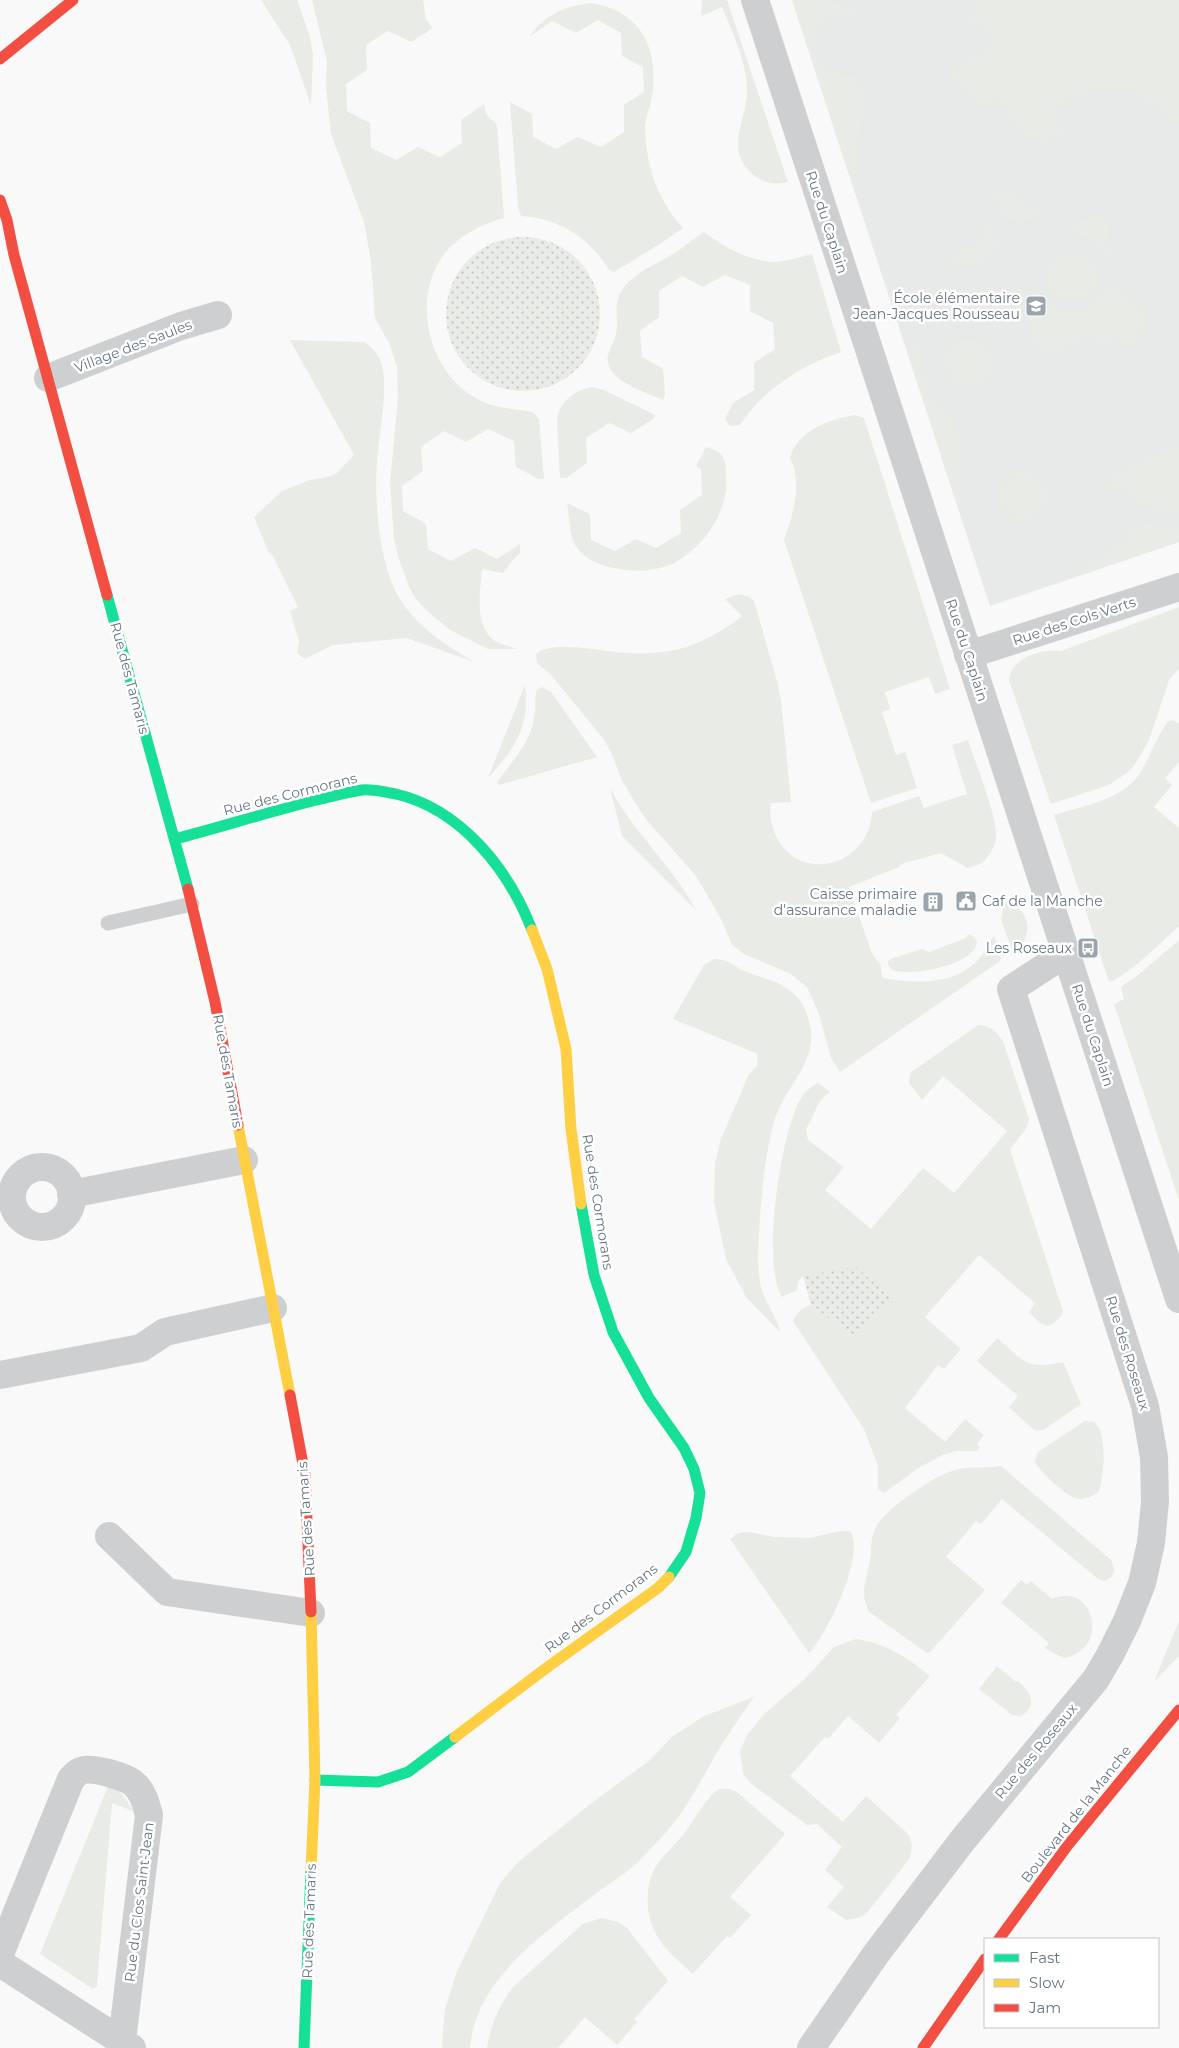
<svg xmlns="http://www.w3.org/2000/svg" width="1179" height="2048" font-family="Montserrat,sans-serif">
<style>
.built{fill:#e8e9e9}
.green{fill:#e8ebe6}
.park{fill:url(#park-dots)}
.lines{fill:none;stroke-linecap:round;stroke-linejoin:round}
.lane{stroke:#cecfd0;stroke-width:15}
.street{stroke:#cecfd0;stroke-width:28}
.fast{stroke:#16e098;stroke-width:11}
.slow{stroke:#ffcf43;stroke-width:11}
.jam{stroke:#f24e42;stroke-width:11}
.labels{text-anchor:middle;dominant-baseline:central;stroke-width:5;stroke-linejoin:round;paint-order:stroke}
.street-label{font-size:14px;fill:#657683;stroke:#fff}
.poi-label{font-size:14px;fill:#657683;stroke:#fff;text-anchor:end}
</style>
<defs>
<pattern id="park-dots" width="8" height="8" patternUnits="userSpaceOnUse" patternTransform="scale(1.25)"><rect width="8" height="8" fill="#e8ebe6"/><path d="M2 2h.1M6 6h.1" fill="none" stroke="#c0c3c0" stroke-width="1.8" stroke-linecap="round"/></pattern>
</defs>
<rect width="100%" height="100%" fill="#f9f9f9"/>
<!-- built -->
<path class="built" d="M792,0H1018L1179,110V542L990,606Z"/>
<!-- green -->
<path class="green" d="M261,0H297L310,37L313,55L311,105L290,45Z
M312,0H423L426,20L433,28L411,42L388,31L366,45L367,70L346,84L347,111L370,123L371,148L396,160L418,147L440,157L462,143L461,120L484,104L486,114L497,125L504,218C482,224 460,235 445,253C411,296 427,370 474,397C492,408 513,409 533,412L539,419L544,479H539L516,467L514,441L488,429L466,442L444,431L421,447L423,471L402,486L403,511L426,524L428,549L451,561L475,548L497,559L520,544V553L512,561L503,573L482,569C480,591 474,627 495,641C502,645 510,647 518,649H488L450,630L424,608L416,599L409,587L399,559L394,539L390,484L398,396L397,367L390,345L375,318L371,261L364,222L331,134L326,87L327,61Z
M702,0H727L788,182C778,185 765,183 756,177C720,150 749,120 747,88C746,60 732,32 722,7L701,16Z
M792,0C808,0 850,0 857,12C848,17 836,13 827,19C820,24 815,34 814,43C813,59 821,71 837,75C844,76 851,75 857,77C869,98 856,161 853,186Z
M981,0H1179V124C1160,111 1132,85 1109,85C1095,86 1065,102 1051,107L1063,136L1041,143L1007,120L1009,107L998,99L985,105L952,81L955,67L991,49L993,36L966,19Z
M591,3C641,11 659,48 652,96C651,107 644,119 645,130C647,168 657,199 683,228L663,242L614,272L610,271C589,238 560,218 521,216L518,207L510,102L532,114L533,137L556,149L578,137L601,147L624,132V105L644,92L643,67L622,56L621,33L598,20L576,33L552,21L529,37C545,15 564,6 591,3Z
M1002,188L1044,216L1022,222L1007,219L996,205L993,192Z
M981,215L999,243C993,265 968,263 949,266L948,260L984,240L986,237Z
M1102,216L1110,219L1107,246L1116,254L1108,255L1090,238L1072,234L1066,224C1079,222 1090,218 1102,216Z
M704,232C723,246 748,261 773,262C786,262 799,257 812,254L841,352C800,366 764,389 740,425L730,426L725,419L733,403L754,390V363L775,349L773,323L750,311V285L725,275L703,287L682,276L659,291V317L640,331L642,357L663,369L665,395L663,400C645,392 603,380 608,355C610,348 615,341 616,334C619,322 614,306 619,296C628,274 658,264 676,252C686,246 694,238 704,232Z
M1049 277a23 23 0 1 1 46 0a23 23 0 1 1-46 0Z
M1112,288L1126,295L1147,315L1133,350L1116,338L1102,344L1090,336L1051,355L1050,350L1036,349C1033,319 1012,298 981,295L982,292C996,291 1014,286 1028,290C1045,294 1059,314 1077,311C1092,308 1097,291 1112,288Z
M924,331C916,360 923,386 942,410C949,420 956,427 960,439C964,450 958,461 957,473C957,487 960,501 961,515L910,358Z
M945 362a23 23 0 1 1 46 0a23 23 0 1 1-46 0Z
M290,340L365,342C374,349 382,359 383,370C387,399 379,431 377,461C374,505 379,573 406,608C424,632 450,647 474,662L407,638L333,645L305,659L297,653L299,641L290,611L298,607L273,556L269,553L254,517L282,491L310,480L328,477L336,474L354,455Z
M592,387L604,390L655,415L653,419L631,433L609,423L586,438L587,463L566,478H560L557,419C561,401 574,390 592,387Z
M854,415L864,418L950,689L935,694L929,677L885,692L890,709L882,712L896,755L905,752L917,788L871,803L784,540C793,516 803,482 790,458C797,431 828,420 854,415Z
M1179,444V514L1161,512L1106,483L1105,479Z
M706,447C712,449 719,451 722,456C726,461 726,469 726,475C730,510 704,548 672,564C656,571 637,572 620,569C601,567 577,557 572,537C569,526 569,514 567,503L590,514L591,540L615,551L636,539L656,548L681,533L680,510L702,495L701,469L696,466Z
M1000 496a23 23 0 1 1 46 0a23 23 0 1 1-46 0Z
M1142,523C1154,522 1166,529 1179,529V542L1052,585C1074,573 1096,562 1116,547C1125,540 1132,528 1142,523Z
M739,594L750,597L754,601L777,681L781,700L791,802L771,803C769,814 771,824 775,834C798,886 870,866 872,812L919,796L924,808L967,794L952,745L968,740C975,762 997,815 996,836C996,844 991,854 985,860C981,864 974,866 968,868L941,853L901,864L899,867L849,887L872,954L881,965V973L883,978C916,984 959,986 982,955C987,949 990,941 994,935L1001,958L1000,961L840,1072L831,1058L819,1014L807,987L791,974L744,954L732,945L721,919L696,876L645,818L634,801L622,780L611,752L602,737L551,675L537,663L536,654C550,641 598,650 615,652C632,654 653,654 670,651C695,647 722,632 742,616L725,599Z
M1179,607V669L1169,680L1149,740L1137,761L1131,770L1109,785L1051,804L1009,680C1010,658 1043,648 1061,651Z
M525,685C530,728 515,748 488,778Z
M542,687L551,692L597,757L499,785L497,782C512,761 530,744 534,718C536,709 535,700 536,691Z
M1171,720L1179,723V762L1165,778L1172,785L1154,807L1179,828V926C1163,940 1127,977 1109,982L1054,815C1080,807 1113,801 1133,782C1147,769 1160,725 1171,720Z
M610,788C633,832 672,865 696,910L622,836Z
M1005,902C1011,904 1018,906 1022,912C1033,926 1026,945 1013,953L1001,919Z
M968,934L973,936L977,941C978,965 909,977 892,970L888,965V961L893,958L922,949L929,952L966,938Z
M1179,940V1200L1114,1004L1124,999L1121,987L1137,976Z
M714,959C727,959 731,964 742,970C749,973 758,976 767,979C786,986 800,994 807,1014C824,1063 784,1082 773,1125C764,1161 761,1198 759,1234C758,1253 757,1273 762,1291C766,1302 780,1324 780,1332L746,1297L726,1259L714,1202L715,1163L721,1139L749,1074L757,1066L758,1054L673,1019L704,965Z
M978,1025H982L994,1030L1003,1041L1029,1119L1026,1129L1010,1149L1063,1311C1062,1316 1060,1318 1056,1321C1045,1332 1037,1320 1029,1312L1035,1303L979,1255L925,1317L961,1349L944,1369L938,1365L905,1408L945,1442L965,1419L984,1435L977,1444L980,1448L977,1451H956L943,1455L920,1467L884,1493L878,1489V1466L864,1429L793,1321C796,1313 803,1307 811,1305L855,1338L893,1300L803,1276L798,1281L797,1290L782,1297C761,1264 781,1126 803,1095C807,1090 812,1086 818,1083L830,1092C815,1102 815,1116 806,1129L808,1140L844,1167L825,1190L871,1229L923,1168L954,1193L1007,1131L943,1076L922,1100L909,1083L910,1073Z
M997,1338C1025,1361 1023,1370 1063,1362L1081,1404L1045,1429L1035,1431L1009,1407L1018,1396L977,1361Z
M1085,1421L1094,1422C1108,1433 1104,1476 1099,1491C1092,1497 1082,1501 1073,1497C1065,1495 1037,1469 1035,1461L1038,1452Z
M1001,1466L1111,1560C1116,1569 1115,1576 1105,1581L1098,1579L1002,1499L981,1524L976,1521L946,1557L985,1590L930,1652L927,1653L869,1612C859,1594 867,1579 870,1560C872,1549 870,1538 876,1527C886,1508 938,1473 959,1469C973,1466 987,1469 1001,1466Z
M840,1531H850C866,1554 827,1635 809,1653L730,1539L738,1533L750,1532L774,1537L809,1538Z
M1021,1580L1027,1585L1031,1581L1052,1599C1093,1580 1112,1649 1064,1658L1051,1652L1045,1648L1049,1643L1001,1603Z
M1179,1621V1656L1154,1682Z
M856,1639C885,1643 907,1657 930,1676L896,1715L900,1718L879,1743L848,1716L828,1739L825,1737L790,1776L843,1822L866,1796L909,1835L912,1845L910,1858L866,1914L858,1918L846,1920L827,1907L844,1887L825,1870L842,1847L817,1824L807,1825L750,1783L743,1773L740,1750L748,1734L764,1714L804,1680L834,1647Z
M997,1666L1016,1682L1018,1681C1030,1692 1039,1704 1021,1716L1012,1715L979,1689Z
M754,1697C741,1716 728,1734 716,1754C704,1775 692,1799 677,1819C667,1832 655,1844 644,1856C632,1869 616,1879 602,1889C551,1928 475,1977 470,2048H442L445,2009L456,1974L500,1883L518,1862L598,1798L649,1761L672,1737L704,1716Z
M109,1784C121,1790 127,1800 133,1811L112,1803L97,1986L93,1989L40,1954Z
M719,1789H730L737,1792L785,1834L730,1897L751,1915L730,1938L727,1936L693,1974C680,1962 663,1949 655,1932C645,1914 645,1883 656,1866C665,1853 677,1843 686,1831C693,1821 709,1794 719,1789Z
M601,1918L618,1922L627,1928L668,1981L634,2019L637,2022L617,2045L585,2017L558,2048H487C491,2024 499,2005 514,1986L583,1924Z"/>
<!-- park -->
<path class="park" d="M446 314a77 77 0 1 1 154 0a77 77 0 1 1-154 0Z
M856,1267L894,1300L855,1338L811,1305L803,1276Z"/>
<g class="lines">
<!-- lane -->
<path class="lane" d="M108,923L192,904"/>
<!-- street -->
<path class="street" d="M755,0L1179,1299
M48,378L181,326L218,315
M968,655L1179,587
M12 1197a30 30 0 1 1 60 0a30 30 0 1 1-60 0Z
M71,1194L244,1160
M0,1375L141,1348L165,1332L273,1308
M109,1536L167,1592L311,1613
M0,1954L71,1779C75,1775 78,1771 84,1770C95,1768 124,1776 133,1783C143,1791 146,1804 149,1815L122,2041
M0,1963L132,2048
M811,2048L876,1954L962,1841L1096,1679L1110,1655L1127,1621L1142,1583L1151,1543L1155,1502L1154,1457L1145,1406L1011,989L1051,963L1067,956"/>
<!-- fast -->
<path class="fast" d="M107,595L188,889
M175,839C224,826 272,811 321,799C334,796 348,792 362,790C372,789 385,792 396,794C461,809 509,870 532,930
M581,1204L594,1275L613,1332L649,1398L684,1448L694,1469L700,1493L696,1518L686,1552L669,1577
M315,1780L378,1782L408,1772L455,1737
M304,2048L311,1870"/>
<!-- slow -->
<path class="slow" d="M532,930L547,969L566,1049L571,1129L581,1204
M238,1125L290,1395
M311,1612L315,1780L311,1870
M455,1737L549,1666L658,1588L669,1577"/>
<!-- jam -->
<path class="jam" d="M0,59L73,0
M0,200L7,220L14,255L107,595
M188,889L215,1002L238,1125
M290,1395L305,1475L311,1612
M999,1939L1068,1845L1179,1710
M923,2048L985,1959"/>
</g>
<!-- icons -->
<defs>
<g id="school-square" transform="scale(1.125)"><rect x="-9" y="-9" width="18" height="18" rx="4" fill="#99a4ac" stroke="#fff"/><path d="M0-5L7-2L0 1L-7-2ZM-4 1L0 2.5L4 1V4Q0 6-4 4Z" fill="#fff"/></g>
<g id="civic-square" transform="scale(1.125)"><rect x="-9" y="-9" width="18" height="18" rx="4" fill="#99a4ac" stroke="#fff"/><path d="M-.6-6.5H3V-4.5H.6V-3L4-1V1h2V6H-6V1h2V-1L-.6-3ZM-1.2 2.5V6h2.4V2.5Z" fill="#fff"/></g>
<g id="building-square" transform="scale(1.125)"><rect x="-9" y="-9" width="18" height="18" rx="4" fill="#99a4ac" stroke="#fff"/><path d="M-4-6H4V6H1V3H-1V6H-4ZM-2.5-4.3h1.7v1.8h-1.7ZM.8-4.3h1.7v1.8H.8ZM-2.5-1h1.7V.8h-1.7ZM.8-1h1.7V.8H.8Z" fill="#fff"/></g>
<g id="bus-square" transform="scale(1.125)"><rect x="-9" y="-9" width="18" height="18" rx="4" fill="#99a4ac" stroke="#fff"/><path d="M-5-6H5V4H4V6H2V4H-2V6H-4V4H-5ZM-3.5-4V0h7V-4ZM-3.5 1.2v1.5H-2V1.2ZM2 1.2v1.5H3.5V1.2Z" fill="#fff"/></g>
</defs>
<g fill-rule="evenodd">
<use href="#school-square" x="1036" y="306"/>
<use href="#civic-square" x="966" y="901"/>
<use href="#building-square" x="933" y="902"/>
<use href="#bus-square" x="1088" y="948"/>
</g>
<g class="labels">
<!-- street labels -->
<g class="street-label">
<text transform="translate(827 222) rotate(72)">Rue du Caplain</text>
<text transform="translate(133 346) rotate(-21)">Village des Saules</text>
<text transform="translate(1074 621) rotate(-18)">Rue des Cols Verts</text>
<text transform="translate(967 650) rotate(72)">Rue du Caplain</text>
<text transform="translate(130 678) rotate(75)">Rue des Tamaris</text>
<text transform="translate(290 794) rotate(-14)">Rue des Cormorans</text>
<text transform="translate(1093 1035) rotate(72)">Rue du Caplain</text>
<text transform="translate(228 1071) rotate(80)">Rue des Tamaris</text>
<text transform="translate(598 1202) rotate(81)">Rue des Cormorans</text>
<text transform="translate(1128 1353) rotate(73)">Rue des Roseaux</text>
<text transform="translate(306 1519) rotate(-94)">Rue des Tamaris</text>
<text transform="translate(601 1608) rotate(-37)">Rue des Cormorans</text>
<text transform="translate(1036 1751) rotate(-50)">Rue des Roseaux</text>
<text transform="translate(1076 1814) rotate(-52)">Boulevard de la Manche</text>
<text transform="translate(139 1902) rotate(-83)">Rue du Clos Saint-Jean</text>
<text transform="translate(309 1921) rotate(-88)">Rue des Tamaris</text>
</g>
<!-- poi labels -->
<g class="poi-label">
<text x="1020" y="298">École élémentaire<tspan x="1020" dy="16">Jean-Jacques Rousseau</tspan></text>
<text x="917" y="894">Caisse primaire<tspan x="917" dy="16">d'assurance maladie</tspan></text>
<text x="982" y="901" text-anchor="start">Caf de la Manche</text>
<text x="1072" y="948">Les Roseaux</text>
</g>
</g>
<!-- legend -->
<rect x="984" y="1938" width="175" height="90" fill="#ffffff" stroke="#c1c8cd"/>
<rect x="994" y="1954" width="25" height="8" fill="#16e098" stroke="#c1c8cd"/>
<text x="1029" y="1963" font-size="15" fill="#657683">Fast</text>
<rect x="994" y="1979" width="25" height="8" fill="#ffcf43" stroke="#c1c8cd"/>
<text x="1029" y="1988" font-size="15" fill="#657683">Slow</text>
<rect x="994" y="2004" width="25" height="8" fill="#f24e42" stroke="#c1c8cd"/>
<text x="1029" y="2013" font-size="15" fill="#657683">Jam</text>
</svg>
